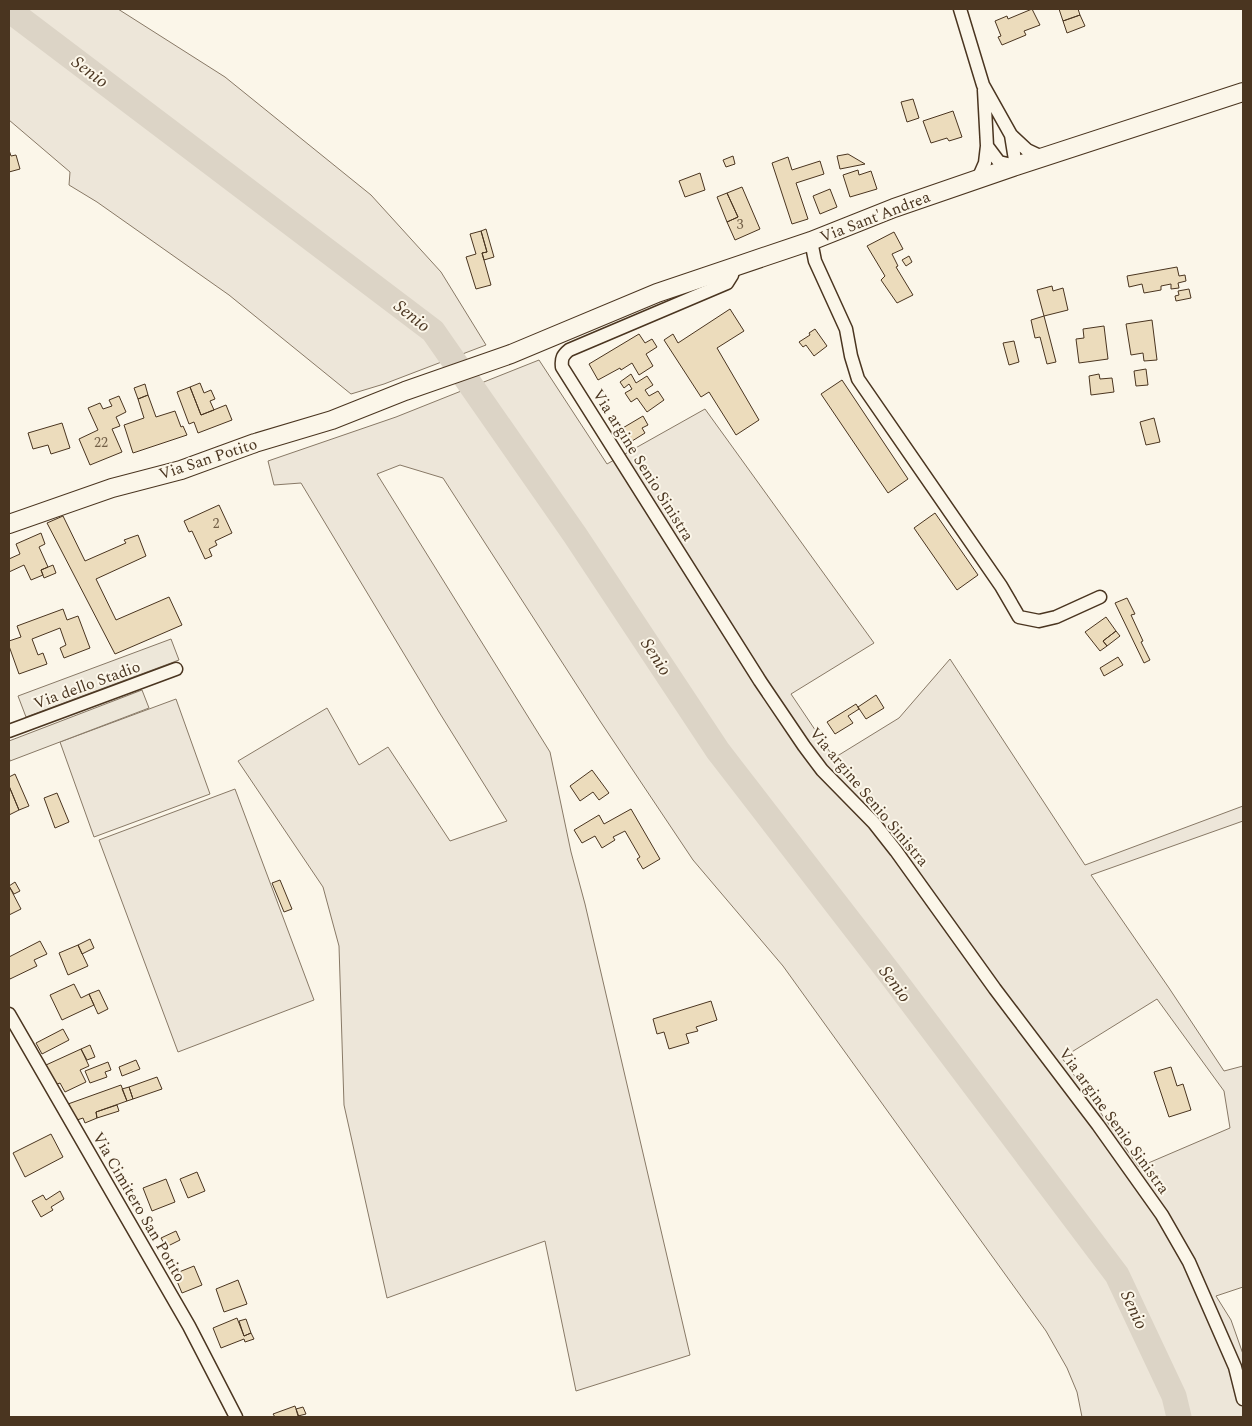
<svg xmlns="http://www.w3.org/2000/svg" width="1252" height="1426" font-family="Spectral,serif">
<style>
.green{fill:#ede6d9;stroke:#887966;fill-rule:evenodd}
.parking{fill:#ede7d9;stroke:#887966}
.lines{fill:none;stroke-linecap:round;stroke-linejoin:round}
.river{stroke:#dcd4c6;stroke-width:25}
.building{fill:#ecdcbc;stroke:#4a3520}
.street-casing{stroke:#4a3520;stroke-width:15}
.secondary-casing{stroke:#4a3520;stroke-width:20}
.street{stroke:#fbf6e9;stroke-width:12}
.secondary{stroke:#fbf6e9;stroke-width:18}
.labels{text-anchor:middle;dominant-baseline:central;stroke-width:4;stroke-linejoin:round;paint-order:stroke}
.number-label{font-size:14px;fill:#725f47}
.street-label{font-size:16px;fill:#4a3520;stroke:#fbf6e9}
.water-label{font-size:18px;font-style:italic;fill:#4a3520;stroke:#fbf6e9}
</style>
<rect width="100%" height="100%" fill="#fbf6e9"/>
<!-- green -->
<path class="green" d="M9,9H118L225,77L371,195L441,272L486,345L384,384L351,394L229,295L97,202L69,185L70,172L9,120Z
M539,360L607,464L705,409L874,643L791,694L834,758L899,718L950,659L1085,865L1243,806V821L1091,875L1169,988L1224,1071L1243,1066V1287L1216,1296L1231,1320L1243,1354V1417H1082L1077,1392L1067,1368L1046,1331L783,966L693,860L600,721L443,478L400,465L377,474L550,752L571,852L585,904L690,1355L576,1391L545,1241L387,1298L344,1105L339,946L323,887L238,761L327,708L359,765L388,747L450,841L507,821L439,712L301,483L274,485L268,461L396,417ZM1157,999L1224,1091L1230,1128L1139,1167L1062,1058Z
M176,699L210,794L94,837L60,742Z
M235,789L314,1000L178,1052L99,840Z"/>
<!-- parking -->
<path class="parking" d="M171,639L179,660L26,717L18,696Z
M142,690L149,708L10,761L9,756V741Z"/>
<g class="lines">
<!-- river -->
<path class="river" d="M9,10L433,331L575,535L718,751L891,975L1117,1275L1174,1396L1179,1417"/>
</g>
<!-- building -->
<path class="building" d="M1032,9L1040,25L1024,31L1026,35L1002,45L998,37L1001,36L995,21L1007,16L1008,19Z
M1059,9H1078L1080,15L1063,21Z
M1080,15L1085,26L1067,33L1063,21Z
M913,99L919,118L907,122L901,102Z
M953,111L962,137L949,141L947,138L931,143L923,121Z
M9,150L11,156L16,155L20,169L9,172Z
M848,154L865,164L840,169L837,156Z
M733,156L735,164L726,167L723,160Z
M788,157L792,170L820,161L824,174L796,183L808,219L792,224L772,163Z
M858,170L859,175L871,171L877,189L850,197L843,175Z
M700,173L705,190L685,197L679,181Z
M742,187L760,229L735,240L727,222L738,217L727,193Z
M830,189L837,207L820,214L813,196Z
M727,193L738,217L727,222L717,197Z
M486,229L494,257L484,260L482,253L487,252L481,231Z
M481,231L487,252L482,253L491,285L476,289L466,257L476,254L470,234Z
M894,232L903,249L892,254L898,266L896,267L913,295L897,303L881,280L885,276L867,246Z
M909,256L912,262L906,266L902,260Z
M1177,267L1179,276L1185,275L1186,281L1178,283L1179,288L1171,289V284L1161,286V290L1144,293L1142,284L1129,287L1127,276Z
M1052,286L1053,291L1063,288L1068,310L1044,316L1037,290Z
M1189,289L1191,298L1176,301L1175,296L1179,295L1178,291Z
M730,309L744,331L717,348L759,420L736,435L709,392L701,397L664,340L673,334L678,343Z
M1044,316L1056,362L1047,364L1040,337L1035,338L1031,320Z
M1152,320L1157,360L1144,361L1143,353L1131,355L1126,324Z
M1104,326L1108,359L1079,363L1076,339L1084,338L1083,329Z
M815,329L827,346L814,356L806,345L803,347L799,342L810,335L809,333Z
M639,334L645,343L652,339L657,347L646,354L653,366L639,375L632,363L621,370L620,368L598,380L589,364Z
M1014,341L1019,362L1009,365L1003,343Z
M1146,369L1148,385L1136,386L1134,371Z
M631,374L636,383L647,376L653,385L645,390L649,396L658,391L664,400L647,412L637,398L631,402L625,393L632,389L629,384L624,388L620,382Z
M1099,374L1100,379L1112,378L1114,392L1091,395L1089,376Z
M842,380L908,479L888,493L821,394Z
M200,383L204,393L211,390L215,399L210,401L214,410L201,415L190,387Z
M145,384L148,395L138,399L134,388Z
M190,387L201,415L226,405L232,420L198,433L194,422L189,424L177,392Z
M148,395L156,417L175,411L181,427L183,426L187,435L133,453L124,425L144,418L138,399Z
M119,396L126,412L116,417L120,426L112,429L122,452L90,465L79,439L98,430L88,408L100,403L103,409L112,406L109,400Z
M643,416L648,425L642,428L645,433L624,446L616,432Z
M1154,418L1160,442L1146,445L1140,422Z
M62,423L70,448L51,454L48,445L33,449L28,433Z
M219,505L232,533L215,541L217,545L209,549L212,556L205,559L192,531L189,532L184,521Z
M935,513L978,575L957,590L914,528Z
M63,516L85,561L126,543L124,540L138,535L146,556L96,579L116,620L169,597L182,625L115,654L47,523Z
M41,533L45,544L39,547L48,567L41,570L43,575L31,580L24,565L9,572V559L20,554L16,544Z
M53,565L56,573L44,578L41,570Z
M1127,598L1135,614L1131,615L1143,641L1141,642L1150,660L1144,663L1115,603Z
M63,609L67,620L78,616L90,648L64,658L60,648L66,645L60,628L32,639L38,655L43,653L47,664L19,674L9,646V641L21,637L17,626Z
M1106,617L1116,631L1103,641L1107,646L1100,651L1085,632Z
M1116,631L1120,636L1107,646L1103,641Z
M1118,657L1123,665L1104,676L1100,668Z
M876,695L884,708L866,719L858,707Z
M856,704L859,709L848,716L853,723L835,734L827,722Z
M592,770L609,793L599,800L593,792L580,801L570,786Z
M15,774L29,806L19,810L9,786V777Z
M9,786L19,810L9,815Z
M57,793L69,822L55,828L44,798Z
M631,809L660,859L643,869L637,859L640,857L625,831L613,837L615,840L602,848L595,836L582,843L574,830L599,815L604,824Z
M280,880L292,909L284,912L272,883Z
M15,882L20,891L14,894L9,886Z
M9,886L21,909L9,915Z
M90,939L94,948L82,954L78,945Z
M40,941L47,954L34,960L37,966L10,979L9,976V957Z
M78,945L88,966L68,975L59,953Z
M74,984L81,998L89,994L94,1005L62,1020L50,995Z
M99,990L108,1009L98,1014L89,994Z
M711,1001L717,1020L696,1027L698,1031L686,1034L689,1043L669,1049L664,1032L657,1034L653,1019Z
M63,1029L69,1040L42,1054L36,1043Z
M90,1045L95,1057L87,1060L81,1049Z
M81,1049L89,1066L80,1070L86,1082L65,1092L60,1083L55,1085L46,1065Z
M136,1060L140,1069L122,1076L119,1067Z
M108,1062L111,1070L105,1072L107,1077L90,1083L85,1071Z
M1171,1067L1177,1086L1183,1084L1191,1110L1169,1117L1154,1072Z
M157,1077L162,1089L133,1099L129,1087Z
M121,1085L127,1101L96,1112L97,1118L85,1123L83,1118L77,1120L68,1104Z
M129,1087L133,1099L127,1101L122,1089Z
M117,1105L119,1111L97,1118L96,1112Z
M51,1134L63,1157L25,1177L13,1153Z
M197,1172L205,1191L188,1198L180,1179Z
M166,1179L175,1202L152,1211L143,1188Z
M60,1191L64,1199L51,1207L53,1210L41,1217L32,1201L43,1195L46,1200Z
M176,1231L180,1240L166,1247L161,1238Z
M194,1266L202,1285L182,1293L174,1274Z
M238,1280L247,1304L224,1312L216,1289Z
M237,1318L244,1336L251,1333L254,1339L245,1342L244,1339L221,1348L213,1328Z
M246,1319L251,1333L244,1336L239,1321Z
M295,1406L299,1417H275L273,1414Z
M303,1407L306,1414L298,1416L296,1409Z"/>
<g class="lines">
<!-- street casing -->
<g class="street-casing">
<path id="street" d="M960,9L983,85L1011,135L1016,166L999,162L987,146
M1011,135L1027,150L1044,158
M978,179L985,163L987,146L984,90
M811,241L815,261L846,329L851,356L858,379L1001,586L1019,617L1039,621L1056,617L1100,597
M734,267L732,275L727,283L569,350C563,355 561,358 562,367L760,681L804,746L822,770L874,823L896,851L995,989L1098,1125L1162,1215L1189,1262L1235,1367L1243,1399
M9,731L176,669
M9,1014L189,1326L236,1417"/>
</g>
<!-- secondary casing -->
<g class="secondary-casing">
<path id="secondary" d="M9,524L112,488L181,470L255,443L332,420L405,391L511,354L657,293L811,241L894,208L1016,166L1243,92"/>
</g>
<!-- street -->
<use href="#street" class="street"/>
<!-- secondary -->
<use href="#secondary" class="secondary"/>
</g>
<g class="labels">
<!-- number labels -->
<g class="number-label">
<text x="740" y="224">3</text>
<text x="101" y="442">22</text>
<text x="216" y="523">2</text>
</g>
<!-- street labels -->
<g class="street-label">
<text transform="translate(875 217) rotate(-21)">Via Sant'Andrea</text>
<text transform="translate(208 459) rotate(-18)">Via San Potito</text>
<text transform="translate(643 465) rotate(58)">Via argine Senio Sinistra</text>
<text transform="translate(87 685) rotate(-20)">Via dello Stadio</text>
<text transform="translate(869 797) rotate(50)">Via argine Senio Sinistra</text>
<text transform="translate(1114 1121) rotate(54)">Via argine Senio Sinistra</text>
<text transform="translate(139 1207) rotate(60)">Via Cimitero San Potito</text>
</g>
<!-- water labels -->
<g class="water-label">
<text transform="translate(90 72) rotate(37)">Senio</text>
<text transform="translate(412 316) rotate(38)">Senio</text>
<text transform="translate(656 657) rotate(57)">Senio</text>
<text transform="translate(895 984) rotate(53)">Senio</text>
<text transform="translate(1134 1310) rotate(65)">Senio</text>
</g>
</g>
<!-- border -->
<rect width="1252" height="1426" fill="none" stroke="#4a3520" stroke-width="20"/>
</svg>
